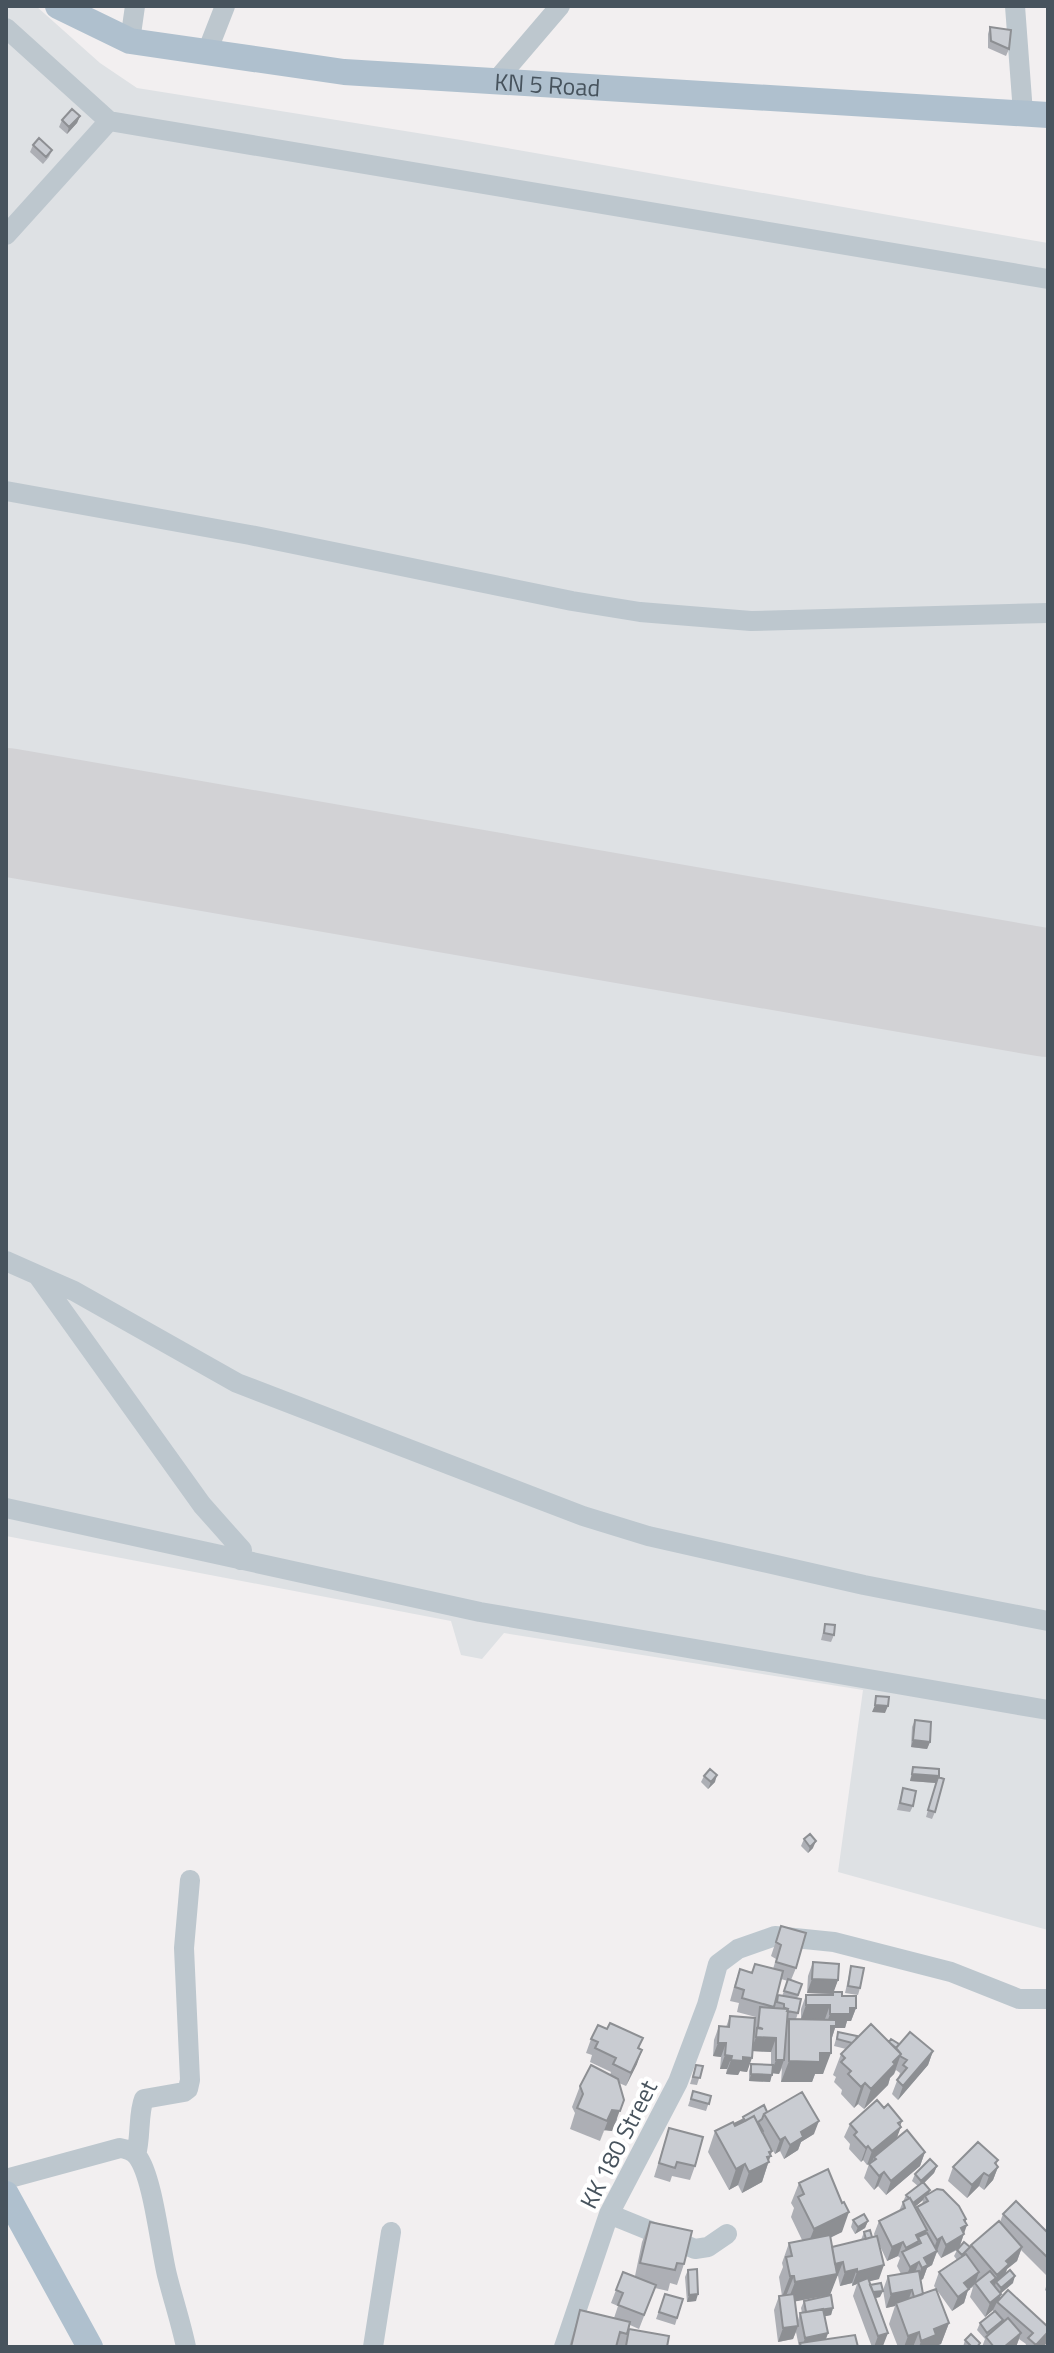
<svg xmlns="http://www.w3.org/2000/svg" width="1054" height="2353" font-family="'Titillium Web',sans-serif">
<style>
.airport{fill:#dee1e4}
.lines{fill:none;stroke-linecap:round;stroke-linejoin:round}
.runway{stroke:#d2d2d5;stroke-width:128}
.minor{stroke:#bdc7ce;stroke-width:20}
.major{stroke:#afc0ce;stroke-width:26}
.wall{fill:#adafb5;fill-rule:evenodd}
.shaded-wall{fill:#8d8f93}
.building{fill:#c9ccd2;stroke:#8d8f93;stroke-width:2}
.labels{text-anchor:middle;dominant-baseline:central;stroke-width:8;stroke-linejoin:round;paint-order:stroke}
.street-label{font-size:24px;fill:#47535d;stroke:#fff}
</style>
<rect width="100%" height="100%" fill="#f2eff0"/>
<!-- airport -->
<path class="airport" d="M6,6H36L100,63L137,88L461,140L1048,243V1930L838,1872L863,1690L504,1633L482,1659L461,1655L451,1621L6,1536Z"/>
<g class="lines">
<!-- runway -->
<path class="runway" d="M6,812L1048,993"/>
<!-- minor -->
<path class="minor" d="M1015,6L1023,113
M6,28L109,121L1048,279
M130,41L135,6
M207,52L225,6
M495,82L560,6
M6,235L109,121
M6,491L250,535L572,601L640,612L751,621L1048,613
M6,1261L74,1291L237,1383L583,1516L648,1536L864,1585L1048,1621
M38,1276L202,1505L242,1550L240,1560
M6,1508L480,1612L1048,1710
M136,2155C141,2137 138,2113 144,2099L184,2092L188,2089L190,2080L184,1948L190,1880
M6,2179L120,2148C126,2149 133,2151 137,2156C153,2176 160,2247 167,2275C173,2299 181,2323 186,2347
M609,2214L695,2249L708,2247L727,2234
M373,2347L391,2232
M564,2347L609,2214L678,2082L707,2005L718,1964L738,1949L775,1936L834,1942L951,1972L1019,1999H1048"/>
<!-- major -->
<g class="major">
<path id="s1" d="M58,6L130,41L344,72L1048,115"/>
<path d="M6,2194L90,2347"/>
</g>
</g>
<!-- wall -->
<path class="wall" d="M990,27L1009,49L1006,56L988,48V34Z
M80,116L77,123L67,134L59,127L62,120Z
M33,145L52,150L49,157L43,164L30,152Z
M825,1624L834,1635L831,1642L821,1640Z
M915,1720L930,1742L927,1749L911,1747L912,1727Z
M913,1767L938,1778L935,1812L932,1819L926,1817L936,1783L910,1781Z
M704,1776L715,1782L708,1789L701,1782Z
M903,1788L913,1806L910,1812L897,1810Z
M804,1839L813,1848L808,1853L801,1846Z
M781,1926L796,1968L791,1980L802,1984L797,1999L798,2013L796,2019L825,2020L801,2019V2009L806,1995H832V1994L807,1993L808,1976L813,1962L838,1980L833,1992L842,1996L856,2008L851,2021H847L845,2028H835L831,2041L823,2074H815L812,2082H781L782,2068L779,2074L772,2073L770,2082L749,2081V2071L751,2064L771,2065V2052L753,2051L747,2072L740,2071L738,2075L726,2074L727,2069H720L721,2057L713,2056L714,2040L719,2026L726,2027L730,2016L755,2020L756,2017L737,2012L739,2003L730,2001L735,1983L740,1969L752,1972L755,1964L773,1969L776,1959L771,1956ZM781,1979L788,1981L782,1996L778,1995L774,2008Z
M851,1966L860,1988L858,1995L845,1993Z
M838,2032L856,2039L889,2042L933,2051L928,2065L898,2100L892,2094L900,2073L896,2070L894,2074L890,2078L888,2085L864,2109L858,2104L854,2108L841,2094L842,2090L834,2082L836,2077L833,2075L841,2054L846,2049L834,2046Z
M591,2039L639,2049L637,2064L626,2086L619,2083L617,2120L612,2131L604,2130L600,2141L570,2129L575,2113L572,2107L580,2086L610,2075L611,2072L590,2062L592,2055L586,2053Z
M696,2065L703,2066L697,2085L690,2084Z
M693,2091L711,2096L706,2111L688,2106Z
M767,2112L814,2134L801,2142L798,2150L784,2159L780,2151L775,2154L763,2134L772,2151L762,2182L742,2193L738,2185L729,2190L708,2152L715,2131L734,2124L742,2120L743,2117Z
M850,2124L900,2125L897,2138L925,2152L920,2166L886,2195L878,2186L874,2190L864,2178L869,2164L873,2160L867,2165L863,2160L861,2162L849,2149L850,2144L844,2137Z
M669,2128L695,2166L690,2180L672,2176L670,2182L654,2177Z
M996,2165L998,2167L993,2180L984,2190L979,2186L967,2198L948,2181L953,2167Z
M937,2166L934,2173L924,2183L930,2190L928,2194L966,2219L964,2233L960,2246L970,2247L971,2245L1000,2222L1003,2214L1048,2233V2277L1021,2250L1017,2261L1007,2269L1005,2274L1013,2283L1001,2293L1000,2298L1048,2327V2337L1046,2344L1042,2347H1025L1026,2344L1019,2339L1016,2347H982L985,2339L977,2330L980,2323L993,2313V2310L985,2317L970,2297L973,2287L968,2290L964,2303L952,2311L934,2286L939,2272L957,2260L954,2256L957,2250L941,2258L937,2252L932,2265L927,2268L923,2279L920,2280L923,2294L949,2323L941,2344L933,2347H898L889,2324L895,2306L886,2308L883,2290L888,2276L901,2274L897,2266L900,2258L898,2256L887,2261L879,2244V2279L869,2281L880,2297L875,2298L883,2346L872,2347L853,2296L857,2284L852,2286V2283L840,2286L838,2276H836L830,2295L795,2301L798,2320L800,2313H802L801,2308L804,2301L833,2308L831,2315L825,2316L828,2333L826,2339L858,2347H799L796,2332L793,2339L778,2342L774,2310L779,2296H782L779,2277L783,2267L782,2263L789,2243L802,2240L791,2217L794,2208L791,2203L799,2183L842,2232L830,2238L832,2247L861,2240L864,2232L872,2237H875L874,2234L879,2221L899,2211L906,2195L918,2186L912,2181L915,2174ZM923,2200L922,2205L917,2207L916,2210L915,2207Z
M853,2220L868,2221L865,2228L855,2234L851,2227Z
M650,2222L684,2264L677,2285L670,2283L668,2291L655,2288L639,2329L630,2325L628,2334L667,2347H623L624,2343L623,2347H569L580,2310L614,2318L618,2306L611,2303L616,2290L635,2276L642,2242Z
M688,2270L696,2301L687,2302L685,2277Z
M1048,2280V2293L1045,2290Z
M665,2294L683,2299L675,2325L656,2319Z
M965,2340L980,2343L979,2347H963Z"/>
<!-- shaded-wall -->
<path class="shaded-wall" d="M80,116L77,123L67,134L69,127Z
M875,1705L888,1706L885,1713L872,1712Z
M913,1740L930,1742L927,1749L911,1747Z
M912,1774L939,1776L936,1783L910,1781Z
M717,1775L715,1782L708,1789L711,1782Z
M816,1841L813,1848L808,1853L810,1847Z
M812,1979L838,1980L833,1994L807,1993Z
M806,2005H830L825,2019H801Z
M850,2008H856L851,2021H847L845,2028H835L829,2047L825,2028L830,2014Z
M756,2037L776,2038L771,2052L751,2051Z
M718,2043H726L721,2057L713,2056Z
M642,2050L637,2064L626,2086L631,2073Z
M933,2051L928,2065L898,2100L903,2086Z
M820,2053H831L823,2074H815L812,2082H781L789,2061Z
M901,2054L894,2074L890,2078L888,2085L864,2109L871,2089Z
M725,2055L732,2056L727,2069H720Z
M743,2057L752,2058L747,2072L740,2071L738,2075L726,2074L731,2060Z
M776,2060H784L779,2074L771,2073Z
M751,2074L772,2075L770,2082L749,2081Z
M865,2083L858,2104L854,2108L861,2087Z
M624,2100L612,2131L604,2130L600,2141L612,2110Z
M819,2121L814,2134L801,2142L798,2150L784,2159L790,2145L801,2132Z
M902,2121L899,2129L901,2127L896,2140L874,2157L873,2160L867,2165L872,2151Z
M785,2137L780,2151L775,2154L780,2140Z
M868,2146L863,2160L861,2162L866,2148Z
M772,2151L762,2182L742,2193L749,2172L769,2152Z
M925,2152L920,2166L886,2195L891,2181Z
M998,2160L994,2171L998,2167L993,2180L984,2190L989,2176Z
M745,2164L738,2185L729,2190L736,2169Z
M937,2166L934,2173L919,2188L921,2181Z
M884,2172L878,2186L874,2190L879,2176Z
M984,2173L979,2186L967,2198L972,2185Z
M930,2190L927,2197L925,2196L923,2200L911,2210L913,2203Z
M849,2212L842,2232L806,2249L814,2229Z
M966,2219L963,2227L967,2225L959,2248L941,2258L946,2245Z
M868,2221L865,2228L855,2234L858,2227Z
M927,2230L922,2244L918,2237L916,2243L919,2241L914,2255H904L906,2248L916,2235Z
M942,2237L937,2251L932,2254L937,2240Z
M903,2242L898,2256L887,2261L892,2247Z
M1022,2247L1017,2261L1007,2269L1004,2278L996,2282L995,2286L991,2282L995,2279L1006,2261Z
M937,2251L932,2265L927,2268L923,2279L917,2282L924,2258Z
M843,2262L830,2295L787,2303L795,2282L834,2264Z
M919,2262L914,2275L905,2280L910,2267Z
M884,2265L879,2279L859,2284L858,2282L857,2284L852,2286L857,2272Z
M857,2269L852,2283L840,2286L845,2272Z
M979,2272L975,2284L968,2290L964,2303L952,2311L964,2283Z
M790,2276H794L786,2296L782,2297Z
M1015,2276L1013,2283L999,2295L1001,2288Z
M912,2290L907,2304L896,2303L895,2306L886,2308L891,2294Z
M883,2291L880,2297L867,2300L869,2293Z
M698,2294L696,2301L687,2302L689,2295Z
M1001,2294L998,2303L997,2302L993,2310L985,2317L990,2303Z
M833,2308L831,2315L804,2321L806,2314Z
M949,2323L941,2344L933,2347H919L921,2341L934,2329Z
M798,2326L793,2339L778,2342L783,2328Z
M919,2332L913,2347H904L908,2336Z
M1048,2332L1046,2344L1042,2347H1035Z
M828,2333L823,2347H802L805,2338Z
M888,2333L883,2346L874,2347L878,2336Z
M1021,2333L1016,2347H1004Z"/>
<!-- building -->
<path class="building" d="M990,27L1011,30L1009,49L991,41Z
M72,109L80,116L69,127L62,120Z
M39,138L52,150L46,157L33,145Z
M825,1624L835,1625L834,1635L824,1633Z
M876,1696L889,1697L888,1706L875,1705Z
M915,1720L931,1722L930,1742L913,1740Z
M913,1767L939,1769V1776L912,1774Z
M710,1769L717,1775L711,1782L704,1776Z
M938,1777L944,1779L935,1812L928,1810Z
M903,1788L916,1791L913,1806L900,1803Z
M810,1834L816,1841L810,1847L804,1839Z
M781,1926L806,1933L796,1968L776,1962L781,1945L776,1942Z
M813,1962L839,1964L838,1980L812,1979Z
M755,1964L783,1971L774,2007L742,1998L744,1990L735,1987L740,1969L752,1973Z
M851,1966L864,1968L860,1988L848,1986Z
M788,1979L802,1984L798,1995L784,1991Z
M833,1992H842V1996H856V2008H850V2014H830V2005H806V1995H833Z
M778,1995L801,1999L798,2013L787,2011L788,2009L784,2008V2004L777,2002Z
M760,2007L788,2009L784,2060H776V2038L756,2037L757,2028L763,2029L758,2027Z
M730,2016L755,2018L752,2058L743,2057V2061L731,2060L732,2056L725,2055L726,2043H718L719,2026L729,2027Z
M789,2019L836,2020V2026H831V2053H820V2062L789,2061Z
M610,2023L643,2038L638,2048L642,2050L631,2073L613,2064L616,2058L595,2048L598,2042L591,2039L598,2025L607,2029Z
M871,2024L901,2054L893,2062L895,2064L871,2089L865,2083L861,2087L848,2074L851,2071L841,2062L845,2058L841,2054Z
M838,2032L857,2036L856,2039L852,2043L837,2039Z
M910,2032L933,2051L903,2086L897,2080L907,2068L903,2065L907,2060L900,2056L901,2054L896,2048Z
M891,2039L899,2044L896,2048L889,2042Z
M751,2064L773,2065L772,2075L751,2074Z
M591,2065L618,2079L624,2100L620,2111L612,2110L607,2121L577,2108L583,2094L580,2086Z
M696,2065L703,2066L700,2078L693,2077Z
M693,2091L711,2096L709,2104L691,2099Z
M802,2092L819,2121L801,2132L803,2137L790,2145L785,2137L780,2140L764,2114Z
M877,2100L884,2108L888,2104L902,2121L898,2123L901,2127L872,2151L868,2146L866,2148L854,2135L857,2132L850,2124Z
M764,2105L767,2112L764,2114L762,2119L758,2122L763,2131L762,2132L754,2116L745,2121L743,2117Z
M754,2116L772,2151L769,2152L771,2156L767,2157L769,2162L749,2172L745,2164L736,2169L715,2131L733,2122L735,2126Z
M742,2120L743,2122L735,2126L734,2124Z
M669,2128L703,2137L695,2166L677,2162L675,2168L659,2163Z
M907,2130L925,2152L891,2181L884,2172L879,2176L869,2164L876,2159L874,2157Z
M978,2142L998,2160L995,2163L998,2167L989,2176L984,2173L972,2185L953,2167Z
M930,2159L937,2166L921,2181L915,2174Z
M828,2169L842,2203L844,2202L849,2212L814,2229L798,2197L804,2194L799,2183Z
M923,2182L930,2190L913,2203L910,2198H909L906,2195Z
M937,2189L943,2190L959,2206L966,2219L964,2220L967,2225L961,2228L964,2234L946,2245L942,2237L937,2240L917,2207L928,2201L925,2196Z
M910,2198L927,2230L916,2235L919,2241L906,2248L903,2242L892,2247L879,2221L905,2208L903,2202Z
M1016,2201L1048,2233V2258L1003,2214Z
M864,2214L868,2221L858,2227L853,2220Z
M999,2221L1022,2247L1006,2261L1009,2264L997,2275L971,2245Z
M650,2222L692,2231L684,2264L677,2263L675,2270L640,2263Z
M870,2230L872,2237L866,2239L864,2232Z
M927,2233L937,2251L924,2258L928,2265L922,2268L919,2262L910,2267L902,2252L921,2243L918,2237Z
M830,2235L837,2274L795,2282L794,2276H790L786,2257L792,2256L789,2243Z
M877,2236L884,2265L857,2272V2269L845,2272L843,2262L835,2264L832,2247Z
M964,2242L970,2247L962,2255L957,2250Z
M966,2254L979,2272L964,2283L969,2289L958,2297L939,2272Z
M697,2269L698,2294L689,2295L688,2270Z
M1010,2270L1015,2276L1001,2288L996,2282Z
M919,2271L923,2294L914,2297L912,2290L891,2294L888,2276Z
M990,2271L996,2278L991,2282L1001,2294L990,2303L975,2283Z
M623,2272L656,2285L644,2315L618,2305L623,2293L616,2290Z
M868,2278L888,2333L878,2336L858,2282Z
M881,2283L883,2291L873,2292L870,2285Z
M936,2289L949,2323L934,2329L936,2335L921,2341L919,2332L908,2336L896,2303Z
M1008,2290L1048,2327V2332L1036,2345L1028,2338L1033,2333L997,2302Z
M665,2294L683,2299L677,2318L659,2312Z
M794,2294L798,2326L783,2328L779,2296Z
M831,2295L833,2308L806,2312L804,2301Z
M823,2309L828,2333L805,2338L800,2313Z
M580,2310L630,2322L627,2334L620,2332L616,2347H571Z
M995,2311L1003,2320L987,2333L980,2323Z
M1008,2318L1021,2333L1004,2347H994L986,2337Z
M629,2329L669,2336L667,2347L626,2346Z
M971,2334L980,2343L977,2347H972L965,2340Z
M855,2335L858,2347H801L800,2343Z"/>
<g class="labels">
<!-- street labels -->
<g class="street-label">
<text stroke="none"><textPath href="#s1" startOffset="500">KN 5 Road</textPath></text>
<text transform="translate(618 2144) rotate(-63)">KK 180 Street</text>
</g>
</g>
<!-- border -->
<rect width="1054" height="2353" fill="none" stroke="#47535d" stroke-width="16"/>
</svg>
